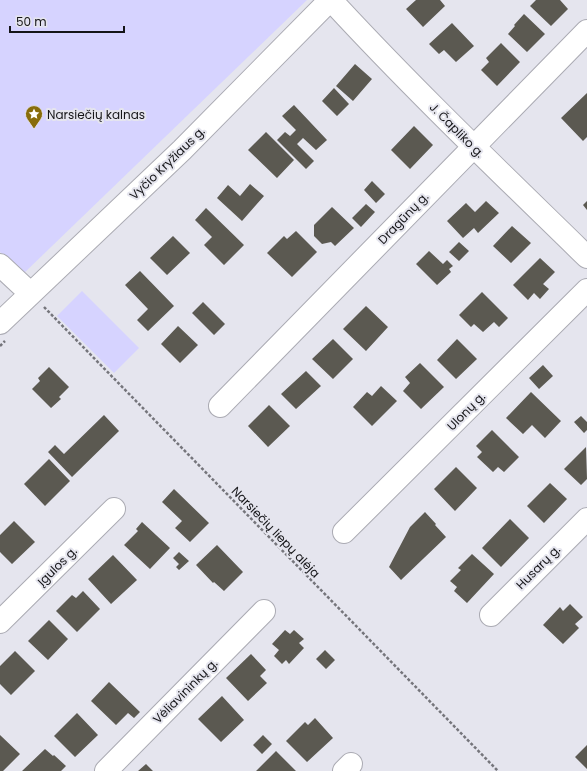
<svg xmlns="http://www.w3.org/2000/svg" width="587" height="771" font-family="Poppins,sans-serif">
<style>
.green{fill:#d6d3ff}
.building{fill:#5b5951}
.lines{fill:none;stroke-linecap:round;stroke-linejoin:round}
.minor-casing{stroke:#ababb3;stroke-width:24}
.path{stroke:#75757b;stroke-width:2.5;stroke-dasharray:3 2;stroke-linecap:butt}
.minor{stroke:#fff;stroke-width:22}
.labels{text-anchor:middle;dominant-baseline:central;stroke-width:4;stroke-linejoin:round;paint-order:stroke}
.poi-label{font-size:12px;fill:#151518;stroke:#e5e5ee;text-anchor:start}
.street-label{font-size:12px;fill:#151518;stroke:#e5e5ee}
</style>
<rect width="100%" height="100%" fill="#e5e5ee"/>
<!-- green -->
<path class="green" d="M0,0H307L22,275L0,252Z
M82,291L139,348L114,373L57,316Z"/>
<!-- building -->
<path class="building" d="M416,0H440L445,6L423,27L406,9Z
M536,0H560L568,9L551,26L530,6Z
M524,14L545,34L527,52L508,34L515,26L514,25Z
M452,23L474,46L456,62L444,50L439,54L429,44Z
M501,43L520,62L497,86L481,70L489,62L486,58Z
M355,64L372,79L353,101L336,86Z
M334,88L349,104L337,116L322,101Z
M587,93V137L583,141L561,118Z
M294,105L327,140L316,150L303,138L297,144L314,161L306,169L277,140L285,132L290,136L296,130L282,116Z
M414,126L433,145L410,169L391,150Z
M266,132L294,160L277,178L248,150Z
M372,181L385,194L376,203L364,190Z
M250,184L264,196L242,221L217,198L228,185L240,196Z
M486,201L499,213L478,233L474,228L463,238L447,221L466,203L475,212Z
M587,201V210L583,205Z
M366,204L375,212L361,227L352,218Z
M332,207L354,228L335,246L331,242L322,244L314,236V225Z
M206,208L244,245L224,265L204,245L212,237L195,220Z
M512,226L531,243L511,263L493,246Z
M296,231L317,252L292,277L267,253L284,236L287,239Z
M173,236L190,253L167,275L150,258Z
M459,242L469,251L459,261L449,252Z
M429,251L443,264L447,260L453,266L449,269L451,272L437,285L416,264Z
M540,258L555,272L543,284L549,289L540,299L534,293L528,300L513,285Z
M140,271L174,306L148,331L137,320L148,309L125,285Z
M482,292L508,318L499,327L494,322L483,332L474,324L471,327L459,315Z
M203,302L225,324L214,335L192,313Z
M366,306L388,327L366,351L343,329Z
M178,326L198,345L180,363L161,344Z
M333,339L353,359L333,379L312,359Z
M457,339L477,359L456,379L437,360Z
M420,363L444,387L421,409L403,391L410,383L405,377Z
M543,365L553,376L539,389L529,378Z
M49,367L69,387L59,397L61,399L51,408L32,389L40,381L38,378Z
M306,371L321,386L296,409L281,394Z
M381,386L397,401L372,426L353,407L367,392L372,396Z
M531,392L561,421L545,438L532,425L523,434L506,418Z
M269,405L290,426L268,447L248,426Z
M104,415L119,431L72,477L48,452L55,445L64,454Z
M581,416L587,422V430L584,433L574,422Z
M492,430L519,457L504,472L498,467L493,472L477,457L482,452L476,446Z
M586,447L587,479L581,485L564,469Z
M49,459L70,481L45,506L24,484Z
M456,467L477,488L455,511L434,489Z
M550,483L567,499L544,523L527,506Z
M174,489L209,523L190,542L175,528L182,521L162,502Z
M425,512L436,524L435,525L446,537L401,580L389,567L410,527Z
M510,519L529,538L501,567L482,548Z
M14,521L35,542L12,564L0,552V535Z
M142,522L170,548L150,569L124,545L138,531L136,529Z
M217,545L243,572L224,591L214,582L213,583L196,565Z
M179,552L189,561L179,570L176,567L179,564L173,558Z
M472,554L494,574L467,603L454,591L457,587L450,581L461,570L458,568Z
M113,555L137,580L111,604L88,579Z
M83,591L100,609L77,632L56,611L72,595L76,598Z
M570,604L583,617L575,624L579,628L563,644L543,625L560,607L563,611Z
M49,620L68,639L48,660L28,641Z
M285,630L290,634L294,630L304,639L299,643L304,648L289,664L286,660L282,664L274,656L279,650L272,644Z
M325,650L335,660L326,669L316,659Z
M15,651L35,671L11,695L0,684V666Z
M251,654L266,670L260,676L267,683L248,701L226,678Z
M109,682L140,712L134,718L128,713L116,725L91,701Z
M222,696L244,720L221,742L198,719Z
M77,713L98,735L75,757L54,736Z
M315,718L333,738L307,762L286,741L305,722L308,725Z
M0,735L20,754L3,771H0Z
M263,735L272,744L262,754L253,745Z
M587,745V769L575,757Z
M45,749L53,756L54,755L66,766L61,771H22Z
M276,751L296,771H256Z
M146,764L153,771H138Z"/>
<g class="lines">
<!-- minor casing -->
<g class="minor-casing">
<path id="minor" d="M331,0C413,89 500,172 587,257
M0,265L30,293
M0,323L182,150L330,0
M220,406L587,31
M344,532L587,290
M491,615L587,519
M0,622L114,509
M106,771L264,611
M344,771L351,764"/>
</g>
<!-- path -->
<path class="path" d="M44,307L498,771
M0,346L5,341"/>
<!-- minor -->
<use href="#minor" class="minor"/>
</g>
<!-- icons -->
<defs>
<g id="sight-pin" transform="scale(0.9)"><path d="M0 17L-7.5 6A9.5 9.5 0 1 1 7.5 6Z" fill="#886c0a" stroke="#e5e5ee"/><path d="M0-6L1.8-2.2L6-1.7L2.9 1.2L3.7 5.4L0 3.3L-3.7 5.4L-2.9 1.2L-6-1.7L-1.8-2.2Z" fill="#fff"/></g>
</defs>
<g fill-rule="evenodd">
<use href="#sight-pin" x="34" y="114"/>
</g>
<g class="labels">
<!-- poi labels -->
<g class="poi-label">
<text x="47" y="114">Narsiečių kalnas</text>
</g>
<!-- street labels -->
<g class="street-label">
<text transform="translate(457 130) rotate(45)">J. Čapliko g.</text>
<text transform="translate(167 163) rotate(-44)">Vyčio Kryžiaus g.</text>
<text transform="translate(403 218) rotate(-46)">Dragūnų g.</text>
<text transform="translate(466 411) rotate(-45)">Ulonų g.</text>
<text transform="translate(276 532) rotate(46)">Narsiečių liepų alėja</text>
<text transform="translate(57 566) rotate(-45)">Įgulos g.</text>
<text transform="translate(538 567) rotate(-45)">Husarų g.</text>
<text transform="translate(185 691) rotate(-45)">Vėliavininkų g.</text>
</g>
</g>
<!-- scale -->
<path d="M10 26v6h114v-6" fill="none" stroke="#151518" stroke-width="2"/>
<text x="16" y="26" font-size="12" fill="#151518" stroke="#e5e5ee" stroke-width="3" paint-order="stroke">50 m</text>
</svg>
